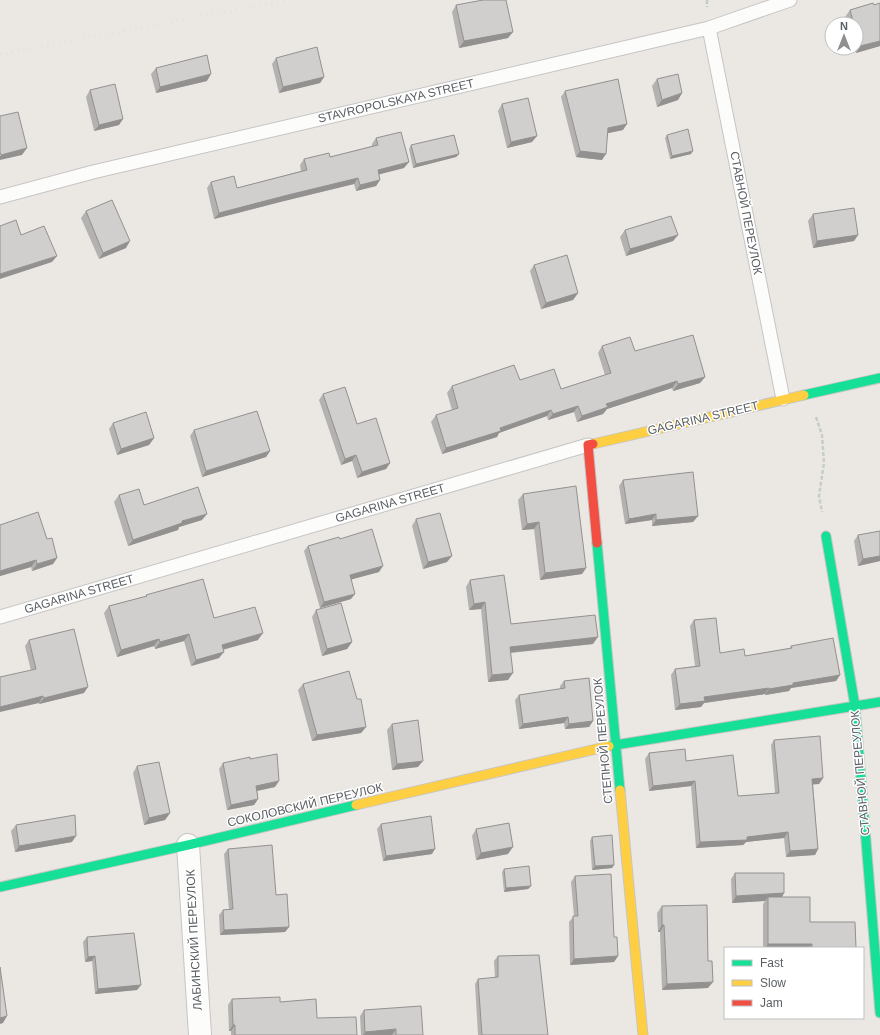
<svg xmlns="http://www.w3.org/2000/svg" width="880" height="1035" font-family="Arial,sans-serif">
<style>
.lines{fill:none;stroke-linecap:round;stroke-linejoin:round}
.lane-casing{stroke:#c6c5c5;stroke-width:15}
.street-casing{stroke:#c6c5c5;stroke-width:24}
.fast-casing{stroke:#c6c5c5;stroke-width:11}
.slow-casing{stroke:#c6c5c5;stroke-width:11}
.jam-casing{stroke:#c6c5c5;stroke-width:11}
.path{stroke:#c6ccc7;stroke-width:2.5;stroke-dasharray:4 2;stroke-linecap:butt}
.lane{stroke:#fcfcfb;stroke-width:13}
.street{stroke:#fcfcfb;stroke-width:22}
.fast{stroke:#16e098;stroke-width:9}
.slow{stroke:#ffcf43;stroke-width:9}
.jam{stroke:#f24e42;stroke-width:9}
.rail{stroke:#e2e1e1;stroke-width:3;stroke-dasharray:1 5;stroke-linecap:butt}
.wall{fill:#b4b2b0}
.shaded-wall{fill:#929190}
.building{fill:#d1cfcd;stroke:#929190}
.labels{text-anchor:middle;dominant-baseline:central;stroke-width:3;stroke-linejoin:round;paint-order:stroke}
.street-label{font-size:12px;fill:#5a5f63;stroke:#fff}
</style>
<rect width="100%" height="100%" fill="#ebe8e4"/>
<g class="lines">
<!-- lane casing -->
<g class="lane-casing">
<path id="lane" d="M709,28L783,399
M0,197L93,172L709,28L790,0
M0,617L588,445"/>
</g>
<!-- street casing -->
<g class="street-casing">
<path id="street" d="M188,845L200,1035"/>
</g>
<!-- fast casing -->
<g class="fast-casing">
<path id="fast" d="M804,395L880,378
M826,536L855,706L880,1013
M597,543L620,790
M609,746L880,702
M0,887L188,845L356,805"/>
</g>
<!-- slow casing -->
<g class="slow-casing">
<path id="slow" d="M593,444L804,395
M620,790L643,1035
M356,805L609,746"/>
</g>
<!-- jam casing -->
<g class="jam-casing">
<path id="jam" d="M593,444L588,445L597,543"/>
</g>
<!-- path -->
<path class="path" d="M707,0V7
M816,417L822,435L824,463L819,496L822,512"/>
<!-- lane -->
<use href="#lane" class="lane"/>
<!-- street -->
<use href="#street" class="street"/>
<!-- fast -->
<use href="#fast" class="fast"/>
<!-- slow -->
<use href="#slow" class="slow"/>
<!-- jam -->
<use href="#jam" class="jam"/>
<!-- rail -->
<path class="rail" d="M0,54L288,0"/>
</g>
<!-- wall -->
<path class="wall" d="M456,5L508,38L459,48L452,12Z
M874,5L880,46L856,53L854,48H856V24H847L845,17L850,10Z
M276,58L324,77L320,83L279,93L272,64Z
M156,68L207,81L156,93L151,74Z
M657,79L682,93L678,100L657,107L652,86Z
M90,90L119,125L94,131L86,97Z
M565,91L623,130L608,133L602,160L576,157L561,97Z
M502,104L532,142L507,148L498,111Z
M667,135L691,154L670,159L665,138Z
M376,138L404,168L379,174L380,180L376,186L356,191L354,184L284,201L214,219L207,188L211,182L237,188L301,171L300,165L304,159L330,157L372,146V144Z
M411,145L459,154L456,157L413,168L409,149Z
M86,211L126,248L99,259L81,218Z
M813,214L858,235L854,241L813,248L808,221Z
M625,230L678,235L673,241L626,256L620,237Z
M534,265L578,293L573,300L541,309L530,271Z
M602,346L635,351L705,377L700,383L673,391L672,388L607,409L603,414L577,422L574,412L548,420L547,416L499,433L497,437L442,454L431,422L436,415L452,410L447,393L452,386L520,380L561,389L605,375L598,353Z
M323,394L357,424L390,463L386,469L357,478L352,461L341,465L319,400Z
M113,423L154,438L149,445L117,455L109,429Z
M194,430L270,451L266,457L202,477L190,436Z
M623,480L698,516L693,522L652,526V520L625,524L619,486Z
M523,494L586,568L582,574L540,580L534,529L522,530L518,500Z
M119,495L144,505L202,520L179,527L178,530L128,546L114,502Z
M416,519L447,562L423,569L412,526Z
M0,525L47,539L57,558L53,564L32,571L31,567L0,576Z
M858,535L880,561L858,566L854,541Z
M340,539L379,572L351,579V599L320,608L304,551L308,546Z
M470,580L511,624L593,644L511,653L508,680L488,682L481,609L469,610L466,587Z
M146,595L258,640L223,650L219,658L191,666L184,641L155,649L154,646L117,657L104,613L109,606L146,596Z
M316,610L352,642L347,649L322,656L312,617Z
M694,620L720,653L745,656L790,648L791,646L840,675L836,681L791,688L789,691L765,695V694L704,703L701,707L675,710L671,675L675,669L695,666L690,626Z
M29,640L84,693L39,704L25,646Z
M564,681L593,721L589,727L565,729L564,723L519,729L515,700L519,695L560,689V686Z
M303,684L357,699L366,727L361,733L312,741L298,690Z
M392,724L418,767L392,770L387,730Z
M774,740L823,778L819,784H813L818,849L815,855L786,857L784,838L746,842L743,845L696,848L691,786L649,791L645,759L649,753L686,761L738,796L775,793L771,745Z
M250,759L275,787L257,791L258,799L254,805L227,810L219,769L223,763Z
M137,766L170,813L165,820L144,825L133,773Z
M381,824L432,854L383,861L377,829Z
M16,825L72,842L15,852L11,831Z
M476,829L508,854L476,860L472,836Z
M592,837L614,865L612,868L592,870L590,841Z
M228,849L276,895L289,927L285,932L220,935L219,915L223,910L229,909L224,854Z
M504,869L531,886L528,889L504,892L502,872Z
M735,873L784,893L782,897L810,922L856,948H763V904L765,901L732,903L731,879Z
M575,876L614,937L618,956L614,962L570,965L569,922L574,916L571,882Z
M662,906L708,988L662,990L660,932H658L657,913Z
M87,937L141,985L137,990L95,994L92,961L85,962L83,942Z
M498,956L548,1035H478L475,984L478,979L495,978L494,961Z
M232,999L280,1002L357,1035H231V1031H229L228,1005Z
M364,1010L423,1035H361L360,1016Z"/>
<!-- shaded-wall -->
<path class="shaded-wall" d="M513,32L508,38L459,48L464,41Z
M880,41V46L856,53L860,46Z
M211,74L207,81L156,93L160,87Z
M324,77L320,83L279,93L283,87Z
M682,93L678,100L657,107L662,100Z
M123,119L119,125L94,131L99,125Z
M627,124L623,130L604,134L608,128Z
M537,136L532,142L507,148L511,142Z
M27,148L22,155L0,160V156L1,155Z
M580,151L606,154L602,160L576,157Z
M693,151L691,154L670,159L672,156Z
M459,154L456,157L413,168L416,164Z
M409,162L404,168L373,176L378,170Z
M358,178L354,184L284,201L214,219L219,213L288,195Z
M380,180L376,186L356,191L360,185Z
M678,235L673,241L626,256L630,249Z
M858,235L854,241L813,248L817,241Z
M130,241L126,248L99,259L103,253Z
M57,256L52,262L0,279V274Z
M578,293L573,300L541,309L546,303Z
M705,377L700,383L673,391L678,384Z
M677,381L672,388L607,409L603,414L577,422L582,416L606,404Z
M578,406L574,412L548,420L553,414Z
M551,410L547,416L499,433L497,437L442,454L446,448Z
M154,438L149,445L117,455L121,449Z
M270,451L266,457L202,477L206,471Z
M356,455L352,461L341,465L345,459Z
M390,463L386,469L357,478L362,472Z
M207,514L202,520L179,527L178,530L128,546L133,540L182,521Z
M656,514L652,520L625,524L629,519Z
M698,516L693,522L652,526L656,520Z
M539,522L534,529L522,530L527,524Z
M452,556L447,562L423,569L428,562Z
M880,556V561L858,566L863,559Z
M57,558L53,564L32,571L37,564Z
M36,560L31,567L0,576V571Z
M383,566L379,572L346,581L350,575Z
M586,568L582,574L540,580L545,573Z
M355,594L351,599L320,608L324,602Z
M485,602L481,609L469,610L474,604Z
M263,633L258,640L217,651L222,645Z
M189,634L184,641L155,649L160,642Z
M598,637L593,644L506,653L510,647Z
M159,639L154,646L117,657L121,650Z
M352,642L347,649L322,656L327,649Z
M224,652L219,658L191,666L196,660Z
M513,673L508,680L488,682L492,675Z
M840,675L836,681L791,688L789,691L765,695L769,689L793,683Z
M88,687L84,693L39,704L44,698Z
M769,688L765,694L704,703L701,707L675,710L680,704L704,697Z
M43,696L39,703L0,712V707Z
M568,717L564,723L519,729L523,724Z
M593,721L589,727L565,729L569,724Z
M366,727L361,733L312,741L317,735Z
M423,761L418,767L392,770L397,764Z
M823,778L819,784L808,785L812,779Z
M279,781L275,787L252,792L256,786Z
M695,781L691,786L649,791L653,786Z
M258,799L254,805L227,810L231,805Z
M170,813L165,820L144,825L149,818Z
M788,832L784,838L746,842L743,845L696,848L700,842Z
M76,836L72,842L15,852L19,846Z
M513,847L508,854L476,860L481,853Z
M435,849L432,854L383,861L386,856Z
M818,849L815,855L786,857L790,851Z
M614,865L612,868L592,870L595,866Z
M531,886L528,889L504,892L506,888Z
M784,893L780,900L768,897L765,901L732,903L736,896Z
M662,925H664L660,932H658Z
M289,927L285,932L220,935L224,930Z
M768,944H812L810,948H765Z
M95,956L92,961L85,962L88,957Z
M618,956L614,962L570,965L574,959Z
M713,982L708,988L662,990L667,984Z
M141,985L137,990L95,994L98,989Z
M7,1016L3,1023L0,1024V1018Z
M233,1025H235L231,1031H229Z
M396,1029L392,1035H363L365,1032Z"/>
<!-- building -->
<path class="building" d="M483,0H506L513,32L464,41L456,5Z
M873,3L874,5L880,3V41L860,46L856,32V24H854L850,10Z
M317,47L324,77L283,87L276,58Z
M207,55L211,74L160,87L156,68Z
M678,74L682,93L662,100L657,79Z
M618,79L627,124L608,128L606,154L580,151L565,91Z
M115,84L123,119L99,125L90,90Z
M528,98L537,136L511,142L502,104Z
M18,112L27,148L1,155L0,152V116Z
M688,129L693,151L672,156L667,135Z
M401,132L409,162L378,170L380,180L360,185L358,178L288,195L219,213L211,182L234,176L237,188L307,170L304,159L329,153L330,157L378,145L376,138Z
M454,135L459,154L416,164L411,145Z
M112,200L130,241L103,253L86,211Z
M854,208L858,235L817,241L813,214Z
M671,216L678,235L630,249L625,230Z
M16,220L21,235L44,226L57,256L0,274V226Z
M567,255L578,293L546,303L534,265Z
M693,335L705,377L678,384L677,381L606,404L608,407L582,416L578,406L553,414L551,410L500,428L501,431L446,448L436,415L458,408L452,386L514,365L520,380L554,369L561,389L611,373L602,346L630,337L635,351Z
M345,387L357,424L376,418L390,463L362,472L356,455L345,459L323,394Z
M257,411L270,451L206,471L194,430Z
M146,412L154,438L121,449L113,423Z
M693,472L698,516L656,520V514L629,519L623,480Z
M576,486L586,568L545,573L539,522L527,524L523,494Z
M198,487L207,514L182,521V523L133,540L119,495L139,489L144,505Z
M38,512L47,539L52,538L57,558L37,564L36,560L0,571V525Z
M440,513L452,556L428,562L416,519Z
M372,529L383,566L350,575L355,594L324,602L308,546L339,537L340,539Z
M880,531V556L863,559L858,535Z
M504,575L511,624L595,615L598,637L510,647L513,673L492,675L485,602L474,604L470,580Z
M203,579L214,618L255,607L263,633L222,645L224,652L196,660L189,634L160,642L159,639L121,650L109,606L147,596L146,595Z
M341,603L352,642L327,649L316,610Z
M716,618L720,653L744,649L745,656L792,648L791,646L833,638L840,675L793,683V685L769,689V688L704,697L705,701L680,704L675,669L700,666L694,620Z
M74,629L88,687L44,698L43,696L0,707V677L36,669L29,640Z
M349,671L357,699H361L366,727L317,735L303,684Z
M589,678L593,721L569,724L568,717L523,724L519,695L565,688L564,681Z
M418,720L423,761L397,764L392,724Z
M820,736L823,778L812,779L818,849L790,851L788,832L747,837V840L700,842L695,781L653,786L649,753L685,749L686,761L733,755L738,796L779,793L774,740Z
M277,754L279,781L256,786L258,799L231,805L223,763L250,757V759Z
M159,762L170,813L149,818L137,766Z
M75,815L76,836L19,846L16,825Z
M431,816L435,849L386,856L381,824Z
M509,823L513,847L481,853L476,829Z
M612,835L614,865L595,866L592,837Z
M272,845L276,895L287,894L289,927L224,930L223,910L233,909L228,849Z
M529,866L531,886L506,888L504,869Z
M735,873H784V893L736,896Z
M611,874L614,937H617L618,956L574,959L573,916H578L575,876Z
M768,897H810V922H855L856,948H812V944H768Z
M707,905L708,961H712L713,982L667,984L664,925H662V906Z
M134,933L141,985L98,989L95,956L88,957L87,937Z
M539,955L548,1035H482L478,979L498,977V956Z
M0,967L7,1016L0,1018Z
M280,997V1002L316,999L317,1018L356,1017L357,1035H235V1025H233L232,999Z
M421,1006L423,1035H396V1029L365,1032L364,1010Z"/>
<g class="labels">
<!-- street labels -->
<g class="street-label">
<text transform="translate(396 101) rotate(-13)">STAVROPOLSKAYA STREET</text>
<text transform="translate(746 213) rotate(79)">СТАВНОЙ ПЕРЕУЛОК</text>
<text transform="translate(703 418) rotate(-13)">GAGARINA STREET</text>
<text transform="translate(390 503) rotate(-16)">GAGARINA STREET</text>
<text transform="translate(79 594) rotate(-16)">GAGARINA STREET</text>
<text transform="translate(603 741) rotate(-95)">СТЕПНОЙ ПЕРЕУЛОК</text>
<text transform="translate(860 773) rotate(-95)">СТАВНОЙ ПЕРЕУЛОК</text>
<text transform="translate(305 805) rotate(-13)">СОКОЛОВСКИЙ ПЕРЕУЛОК</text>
<text transform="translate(194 940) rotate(-93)">ЛАБИНСКИЙ ПЕРЕУЛОК</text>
</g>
</g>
<!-- legend -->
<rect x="724" y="947" width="140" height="72" fill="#ffffff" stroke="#bdbfc1"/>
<rect x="732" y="960" width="20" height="6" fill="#16e098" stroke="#bdbfc1"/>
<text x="760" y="967" font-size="12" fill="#5a5f63">Fast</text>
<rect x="732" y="980" width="20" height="6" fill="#ffcf43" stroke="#bdbfc1"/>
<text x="760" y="987" font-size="12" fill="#5a5f63">Slow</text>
<rect x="732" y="1000" width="20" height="6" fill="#f24e42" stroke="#bdbfc1"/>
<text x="760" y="1007" font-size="12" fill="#5a5f63">Jam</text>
<!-- north arrow -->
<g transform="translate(844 36)"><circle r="19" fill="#ffffff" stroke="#bdbfc1"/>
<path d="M0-3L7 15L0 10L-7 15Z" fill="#8d8f90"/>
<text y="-6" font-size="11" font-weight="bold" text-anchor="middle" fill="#5a5f63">N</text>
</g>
</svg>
